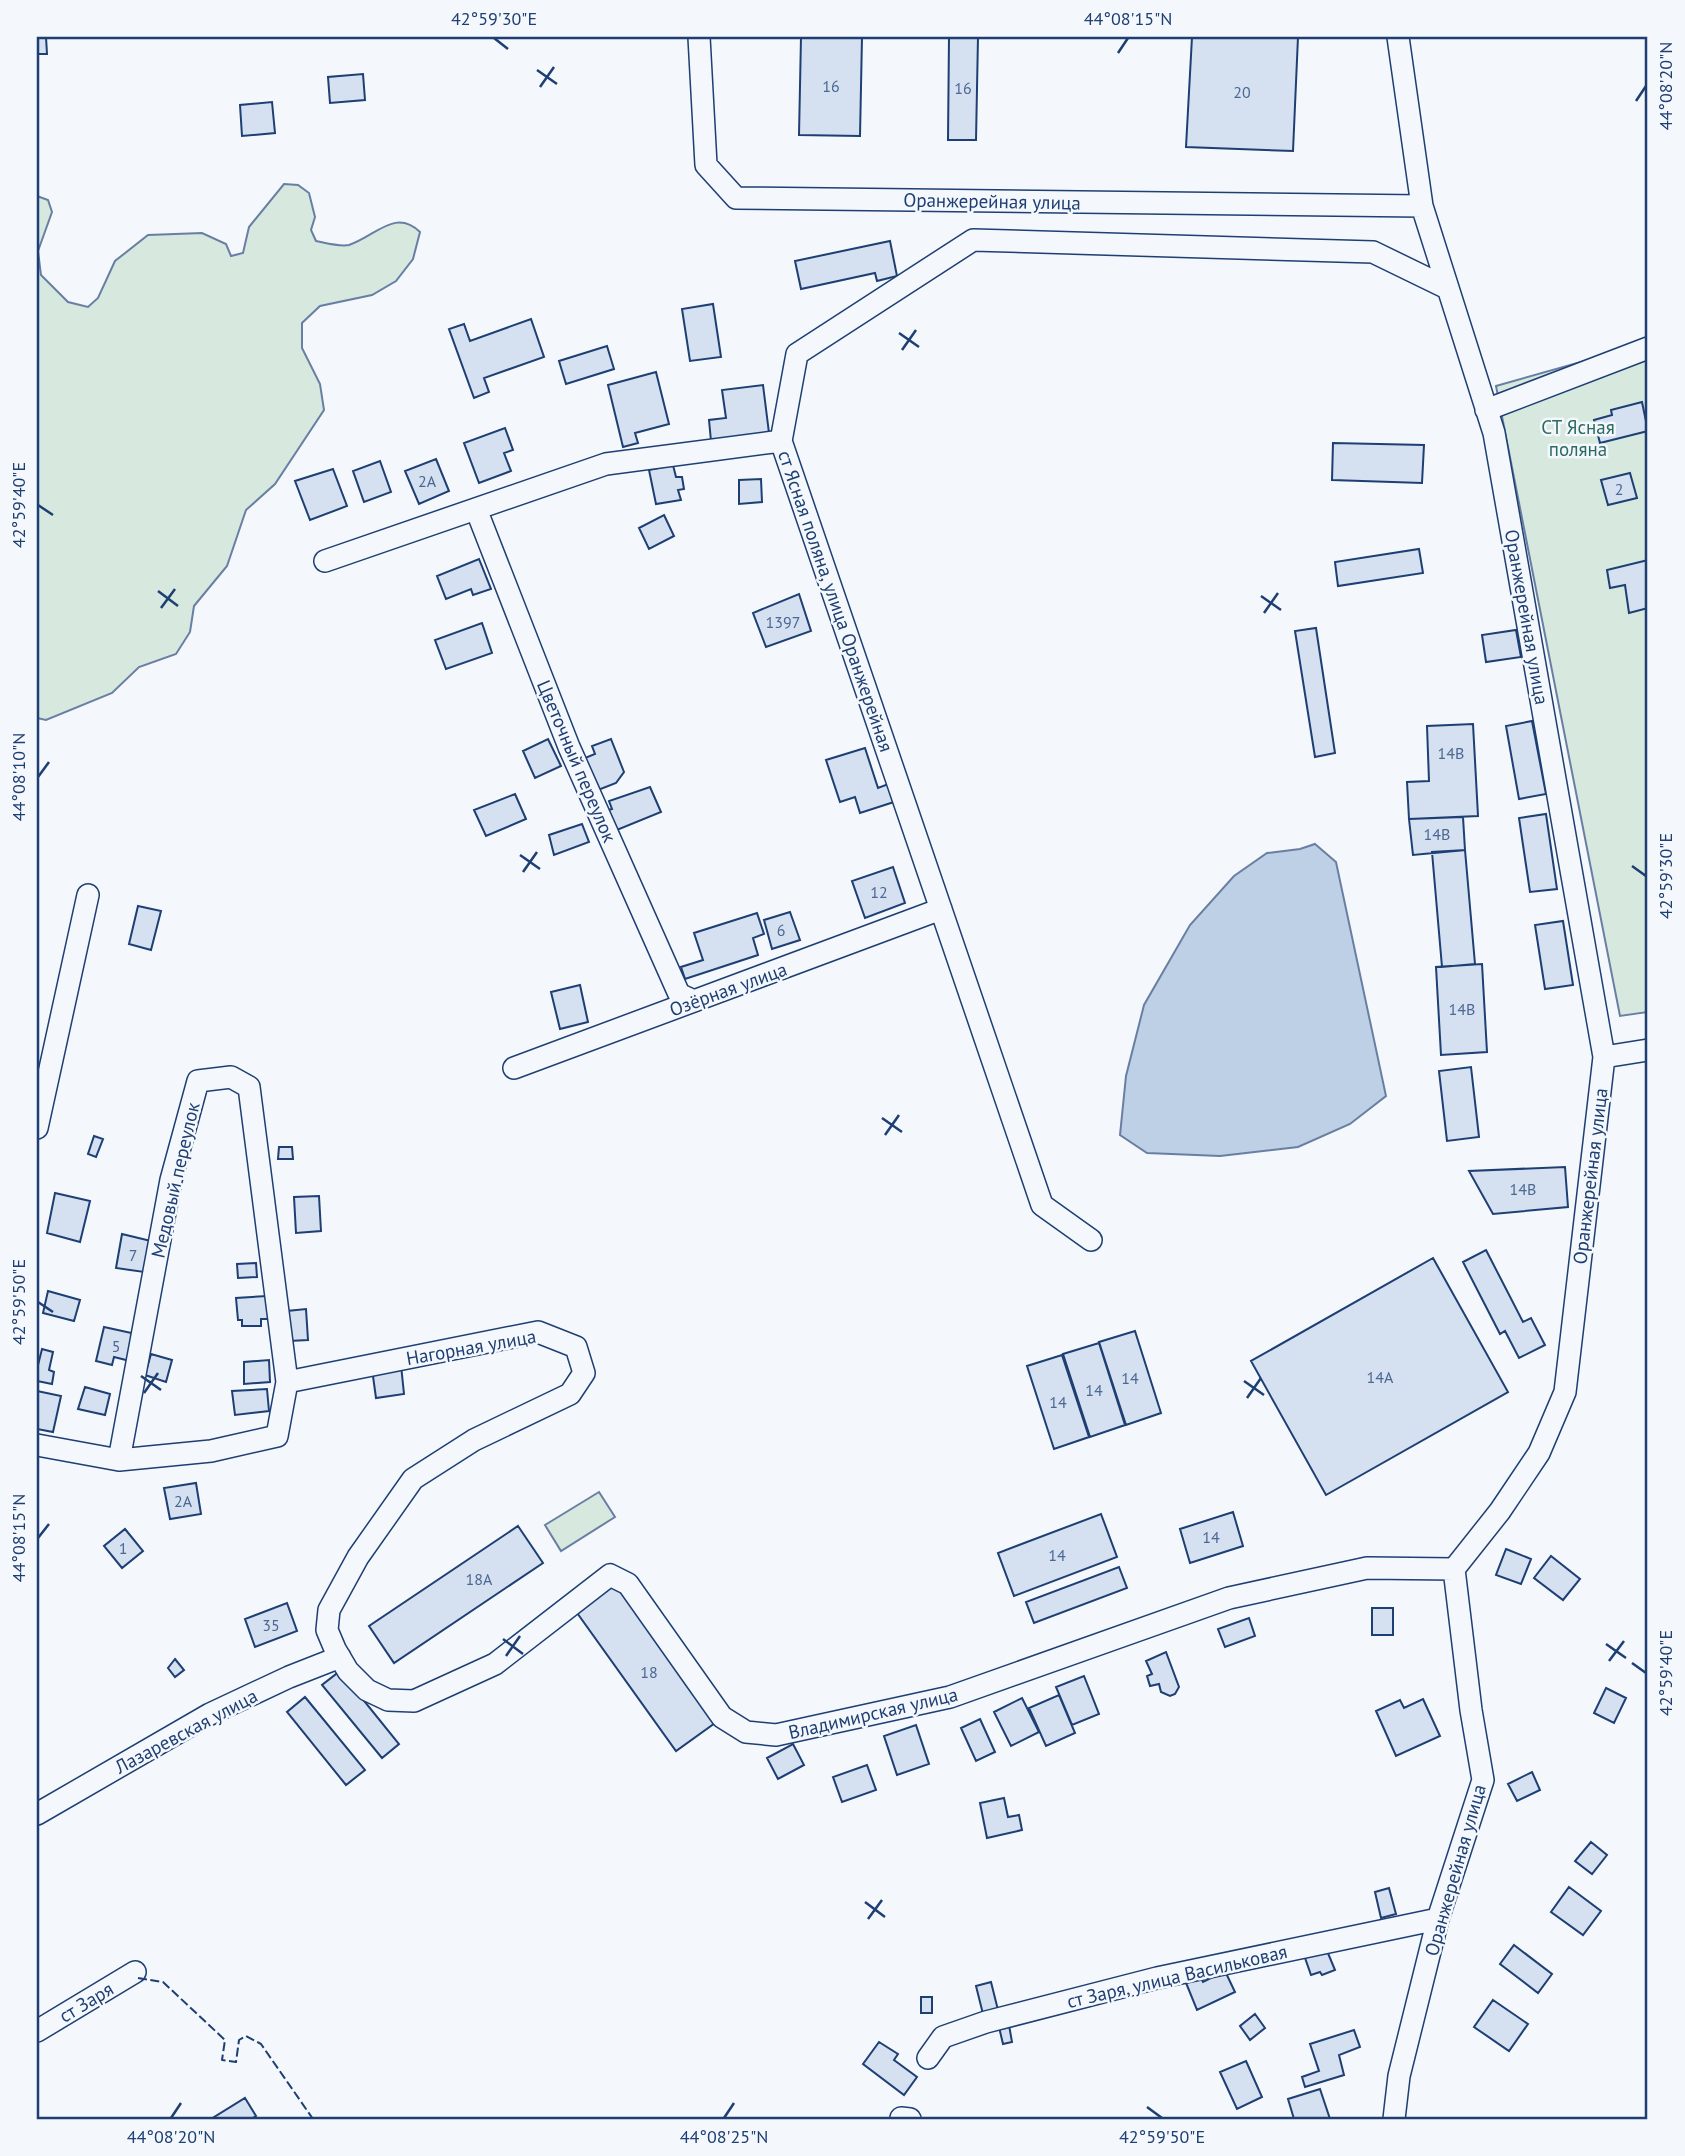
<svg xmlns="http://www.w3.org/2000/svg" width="1685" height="2156" font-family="'PT Sans',sans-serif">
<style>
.green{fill:#d7e8df;stroke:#687fa3;stroke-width:2}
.water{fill:#bed0e5;stroke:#687fa3;stroke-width:2}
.building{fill:#d5e0f0;stroke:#1d3f73;stroke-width:2}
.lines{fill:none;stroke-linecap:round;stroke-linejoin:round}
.minor-casing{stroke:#1d3f73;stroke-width:24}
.minor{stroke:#f4f7fb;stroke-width:21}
.fence{stroke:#1d3f73;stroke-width:2;stroke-dasharray:9 3.5;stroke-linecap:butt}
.ticks{fill:none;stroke:#1d3f73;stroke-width:2.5}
.labels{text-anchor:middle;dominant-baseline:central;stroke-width:5;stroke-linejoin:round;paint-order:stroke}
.number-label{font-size:16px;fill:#4b6792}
.street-label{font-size:19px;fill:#1d3f73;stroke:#f4f7fb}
.park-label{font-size:19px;fill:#2c6c60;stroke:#f4f7fb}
.neatline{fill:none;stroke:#1d3f73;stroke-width:2.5}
.ticks-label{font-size:18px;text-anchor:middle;fill:#1d3f73}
</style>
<rect width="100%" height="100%" fill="#f4f7fb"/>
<!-- green -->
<path class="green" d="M284,184L298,185L309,193L315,217L311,230L316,241C326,243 340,247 349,245C376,236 395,208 420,232L413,259L396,281L372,295L320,306L302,323V348L320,384L324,410L275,484L246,510L227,566L194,606L190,632L176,654L139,667L112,693L46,720L37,718V196L48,200L52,212L38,251L41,275L68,302L88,307L98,298L115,261L148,235L202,233L226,244L231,256L243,253L249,227Z
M1648,343V1012L1620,1016L1496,386Z
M599,1492L615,1517L561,1551L545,1525Z"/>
<!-- water -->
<path class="water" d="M1315,844L1336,862L1386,1096L1350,1124L1298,1147L1220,1156L1147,1153L1120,1135L1126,1076L1144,1005L1190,925L1234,876L1267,853L1300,849Z"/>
<!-- building -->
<path class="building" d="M37,37H46L47,54H37Z
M801,37H862L860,136L799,135Z
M949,37H978L976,140H948Z
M1192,37H1298L1293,151L1186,147Z
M363,74L365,100L330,103L328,77Z
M272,102L275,133L242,136L240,105Z
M890,241L897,276L877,281L875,273L801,289L795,261Z
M713,304L721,357L690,361L682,309Z
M531,319L544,357L484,378L489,392L474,398L449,329L464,324L470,341Z
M607,346L614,369L566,384L559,361Z
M656,372L669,424L635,433L638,443L623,447L608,385Z
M763,385L769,433L711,441L709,420L726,418L722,390Z
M1642,402L1648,431L1600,443L1594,420L1612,415L1611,410Z
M505,428L513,450L504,453L511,471L479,483L464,443Z
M1333,443L1424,445L1422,483L1332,480Z
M436,459L449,491L419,504L405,471Z
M380,461L391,492L364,502L353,471Z
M673,465L676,477H682L684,489L678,490L681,500L656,504L649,470Z
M333,469L347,506L310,520L295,481Z
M1630,473L1637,498L1608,505L1601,480Z
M761,479L762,502L739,504V480Z
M664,515L674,536L649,549L639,528Z
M1419,549L1423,573L1338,586L1335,562Z
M479,559L491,589L473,595L471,589L446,599L437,576Z
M1648,560V608L1629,613L1625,585L1610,588L1607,570Z
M799,594L811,631L766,647L753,613Z
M482,623L492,653L446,669L435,640Z
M1316,628L1335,753L1315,757L1295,631Z
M1516,630L1521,657L1486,662L1482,635Z
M1532,721L1546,794L1519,799L1506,726Z
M1473,724L1478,816L1409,819L1407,782L1429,781L1427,726Z
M548,739L561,766L535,778L523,751Z
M611,739L624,772L616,783L593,792L580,760L595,754L592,746Z
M865,748L878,788L891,783L897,801L860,813L855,797L840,802L826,760Z
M650,787L661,812L612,832L604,811L612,809L609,801Z
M515,794L526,819L486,836L474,810Z
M1546,814L1557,889L1530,892L1519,818Z
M1463,817L1465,850L1413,855L1409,819Z
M582,824L589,842L554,855L549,835Z
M1465,850L1475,964L1442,967L1432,852Z
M893,867L905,903L865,918L852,881Z
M138,906L161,911L151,950L129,944Z
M790,912L800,940L772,949L764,920Z
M757,913L764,934L753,938L758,955L685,979L681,967L703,960L694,933Z
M1563,921L1573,985L1545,989L1535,925Z
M1482,964L1487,1052L1441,1055L1436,967Z
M580,985L588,1022L560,1029L551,992Z
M1471,1067L1479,1137L1447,1141L1439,1071Z
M94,1136L103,1139L96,1157L88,1154Z
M279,1147H292L293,1159H278Z
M1565,1167L1568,1207L1493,1214L1469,1171Z
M55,1193L90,1201L80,1242L47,1233Z
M319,1196L321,1231L296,1233L294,1197Z
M122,1234L151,1241L144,1272L116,1268Z
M1486,1250L1523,1322L1531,1318L1545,1345L1519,1358L1505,1331L1500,1334L1463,1262Z
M1433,1258L1508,1392L1326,1495L1251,1361Z
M256,1263L257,1277L238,1278L237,1264Z
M48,1291L80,1300L74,1321L43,1313Z
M267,1296L269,1319H261V1326H242V1320H238L236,1298Z
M306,1309L308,1340L289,1341L287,1311Z
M104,1327L136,1334L130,1361L114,1357L112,1365L96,1361Z
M1135,1331L1161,1413L1126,1425L1099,1342Z
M1099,1343L1125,1425L1090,1437L1063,1354Z
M42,1349L53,1352L49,1370L54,1372L52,1384L37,1381V1369Z
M151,1354L172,1360L166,1382L145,1375Z
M1062,1355L1089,1437L1054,1449L1027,1366Z
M269,1360L270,1382L244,1384V1362Z
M401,1365L404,1394L376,1398L372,1369Z
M85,1387L110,1394L105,1415L78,1409Z
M267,1389L269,1411L235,1415L232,1391Z
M37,1391L61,1396L53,1432L37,1429Z
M196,1483L201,1514L170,1519L164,1488Z
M1233,1512L1243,1546L1190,1563L1180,1529Z
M1101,1514L1117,1557L1014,1596L998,1553Z
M518,1526L543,1563L394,1663L369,1626Z
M125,1529L143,1551L122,1568L104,1546Z
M1506,1549L1531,1559L1521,1584L1496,1575Z
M1551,1556L1580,1579L1563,1600L1534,1578Z
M1119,1567L1127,1588L1034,1623L1026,1602Z
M614,1582L715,1723L676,1751L575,1610Z
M287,1603L297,1631L255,1647L245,1619Z
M1372,1608H1393V1635H1372Z
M1249,1618L1255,1636L1225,1647L1218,1629Z
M1166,1652L1179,1687L1175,1694L1170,1696L1161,1692L1159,1684L1150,1686L1147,1676L1152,1674L1146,1661Z
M175,1659L184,1670L175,1677L168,1668Z
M340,1671L399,1744L382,1758L322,1685Z
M1084,1676L1099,1714L1072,1725L1056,1687Z
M1606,1688L1626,1698L1614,1723L1594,1713Z
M1059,1695L1075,1733L1046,1746L1029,1708Z
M305,1697L365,1770L346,1785L287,1712Z
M1022,1698L1039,1732L1011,1746L994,1712Z
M1423,1699L1440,1736L1396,1756L1376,1711L1400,1700L1404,1708Z
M980,1719L995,1752L976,1761L961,1728Z
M916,1725L929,1764L897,1775L884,1736Z
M793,1744L804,1765L778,1779L767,1758Z
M867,1765L876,1790L842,1802L833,1777Z
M1532,1772L1540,1790L1517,1801L1508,1784Z
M1004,1798L1008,1817L1019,1815L1022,1830L987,1838L980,1803Z
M1591,1842L1607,1855L1592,1874L1575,1861Z
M1569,1887L1601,1911L1583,1935L1551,1912Z
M1389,1888L1396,1914L1381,1918L1375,1892Z
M1514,1945L1552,1974L1538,1993L1500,1964Z
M1325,1946L1335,1970L1322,1975L1320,1972L1311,1975L1304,1955Z
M1225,1971L1235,1992L1197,2010L1184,1978L1198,1972L1203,1982Z
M991,1982L998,2010L983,2014L976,1986Z
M921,1997H932V2013H921Z
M1493,2000L1528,2024L1509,2051L1474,2027Z
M1255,2014L1265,2028L1250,2040L1240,2026Z
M1009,2025L1012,2042L1003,2044L999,2027Z
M1354,2030L1360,2047L1339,2055L1344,2075L1305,2087L1302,2077L1319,2071L1310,2044Z
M879,2042L898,2054L894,2060L917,2077L904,2095L863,2064Z
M1246,2061L1262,2097L1237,2109L1220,2072Z
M1320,2089L1330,2119H1294L1288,2099Z
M245,2098L256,2116L251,2119H211Z"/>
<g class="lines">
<!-- minor casing -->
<g class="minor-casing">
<path id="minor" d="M699,37L706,165L736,198L1422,206
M1486,410L1648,348
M476,509L569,747L679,994L694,1001
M325,561L606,464L781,441
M1604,1057L1648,1050
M514,1068L941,909
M37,1128L88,895
M1091,1240L1042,1205L781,441L797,354L973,240L1373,252L1447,288
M37,1445L119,1460L211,1451L277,1436L287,1382L538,1332L576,1347L584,1373L570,1394L474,1440L413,1479L358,1557L329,1610L327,1630L335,1649L348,1671L367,1690L388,1700L414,1701L495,1664L610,1575L628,1584L722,1717L746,1732L776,1735L950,1697L1229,1598L1367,1568L1454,1569
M119,1460L171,1180L198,1081L231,1077L249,1087L287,1382
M37,1814L210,1714L289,1677L340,1657
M37,2031L135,1972
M928,2058L943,2037L986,2022L1157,1978L1438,1919
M901,2118L910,2119
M1394,2119L1399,2076L1438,1919L1483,1780L1471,1710L1454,1569L1500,1511L1539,1453L1565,1392L1604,1057L1494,433L1422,206L1398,37"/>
</g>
<!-- minor -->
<use href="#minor" class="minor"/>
<!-- fence -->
<path class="fence" d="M138,1978L163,1982L225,2040L222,2060L236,2062L239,2040L246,2036L261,2044L313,2119"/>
</g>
<!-- ticks -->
<path class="ticks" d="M494,38L508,49M1118,53L1128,38M537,70L557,84M540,87L554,67M1636,101L1646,86M899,333L919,347M902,350L916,330M38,505L53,515M158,591L178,606M1261,596L1281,610M161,608L175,589M1264,613L1278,593M38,777L49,762M520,855L540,869M1632,866L1646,876M523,872L537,852M882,1118L902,1132M885,1135L899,1115M38,1302L53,1312M141,1376L161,1390M1244,1381L1264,1395M144,1393L158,1373M1247,1398L1261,1378M38,1538L49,1524M503,1639L523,1654M1606,1644L1626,1658M506,1656L520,1636M1609,1661L1624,1641M1632,1663L1646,1673M865,1902L885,1917M868,1919L882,1900M1147,2107L1162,2118M171,2118L181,2103M724,2118L734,2103"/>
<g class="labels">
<!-- number labels -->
<g class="number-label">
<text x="831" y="86">16</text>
<text x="963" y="88">16</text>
<text x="1242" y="92">20</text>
<text x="427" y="481">2А</text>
<text x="1619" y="489">2</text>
<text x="783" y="622">1397</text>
<text x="1451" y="753">14В</text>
<text x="1437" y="834">14В</text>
<text x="879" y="892">12</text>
<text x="781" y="930">6</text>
<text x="1462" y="1009">14В</text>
<text x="1523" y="1189">14В</text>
<text x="133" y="1255">7</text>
<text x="116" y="1346">5</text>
<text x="1380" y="1377">14А</text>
<text x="1130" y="1378">14</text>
<text x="1094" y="1390">14</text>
<text x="1058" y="1402">14</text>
<text x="183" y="1501">2А</text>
<text x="1211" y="1537">14</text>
<text x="123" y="1548">1</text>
<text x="1057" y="1555">14</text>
<text x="479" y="1579">18А</text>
<text x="271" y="1625">35</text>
<text x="649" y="1672">18</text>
</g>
<!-- street labels -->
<g class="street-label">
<text transform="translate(992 201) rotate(1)">Оранжерейная улица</text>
<text transform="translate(836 601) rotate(71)">ст Ясная поляна, улица Оранжерейная</text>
<text transform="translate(1527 617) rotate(80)">Оранжерейная улица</text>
<text transform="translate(577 761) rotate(67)">Цветочный переулок</text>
<text transform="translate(728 989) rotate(-20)">Озёрная улица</text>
<text transform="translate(1590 1176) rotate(-83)">Оранжерейная улица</text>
<text transform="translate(175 1180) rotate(-77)">Медовый переулок</text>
<text transform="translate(471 1347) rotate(-10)">Нагорная улица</text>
<text transform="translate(873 1713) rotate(-13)">Владимирская улица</text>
<text transform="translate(186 1731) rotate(-28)">Лазаревская улица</text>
<text transform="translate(1455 1870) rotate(-74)">Оранжерейная улица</text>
<text transform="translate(1177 1976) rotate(-13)">ст Заря, улица Васильковая</text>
<text transform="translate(86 2002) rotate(-31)">ст Заря</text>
</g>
<!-- park labels -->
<g class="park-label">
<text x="1578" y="427">СТ Ясная<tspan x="1578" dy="22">поляна</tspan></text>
</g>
</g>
<!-- border -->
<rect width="1685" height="2156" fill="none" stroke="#f4f7fb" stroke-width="77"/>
<rect x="38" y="38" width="1608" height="2080" class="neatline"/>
<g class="ticks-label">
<text x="494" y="25">42°59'30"E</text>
<text x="1128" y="25">44°08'15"N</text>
<text transform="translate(1666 86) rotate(-90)" y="6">44°08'20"N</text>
<text transform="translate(19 505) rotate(-90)" y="6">42°59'40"E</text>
<text transform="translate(19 777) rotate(-90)" y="6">44°08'10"N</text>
<text transform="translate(1666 876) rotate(-90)" y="6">42°59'30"E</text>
<text transform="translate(19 1302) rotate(-90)" y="6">42°59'50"E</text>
<text transform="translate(19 1538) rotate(-90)" y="6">44°08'15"N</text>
<text transform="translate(1666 1673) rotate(-90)" y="6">42°59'40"E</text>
<text x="171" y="2143">44°08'20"N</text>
<text x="724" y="2143">44°08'25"N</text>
<text x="1162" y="2143">42°59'50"E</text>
</g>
</svg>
